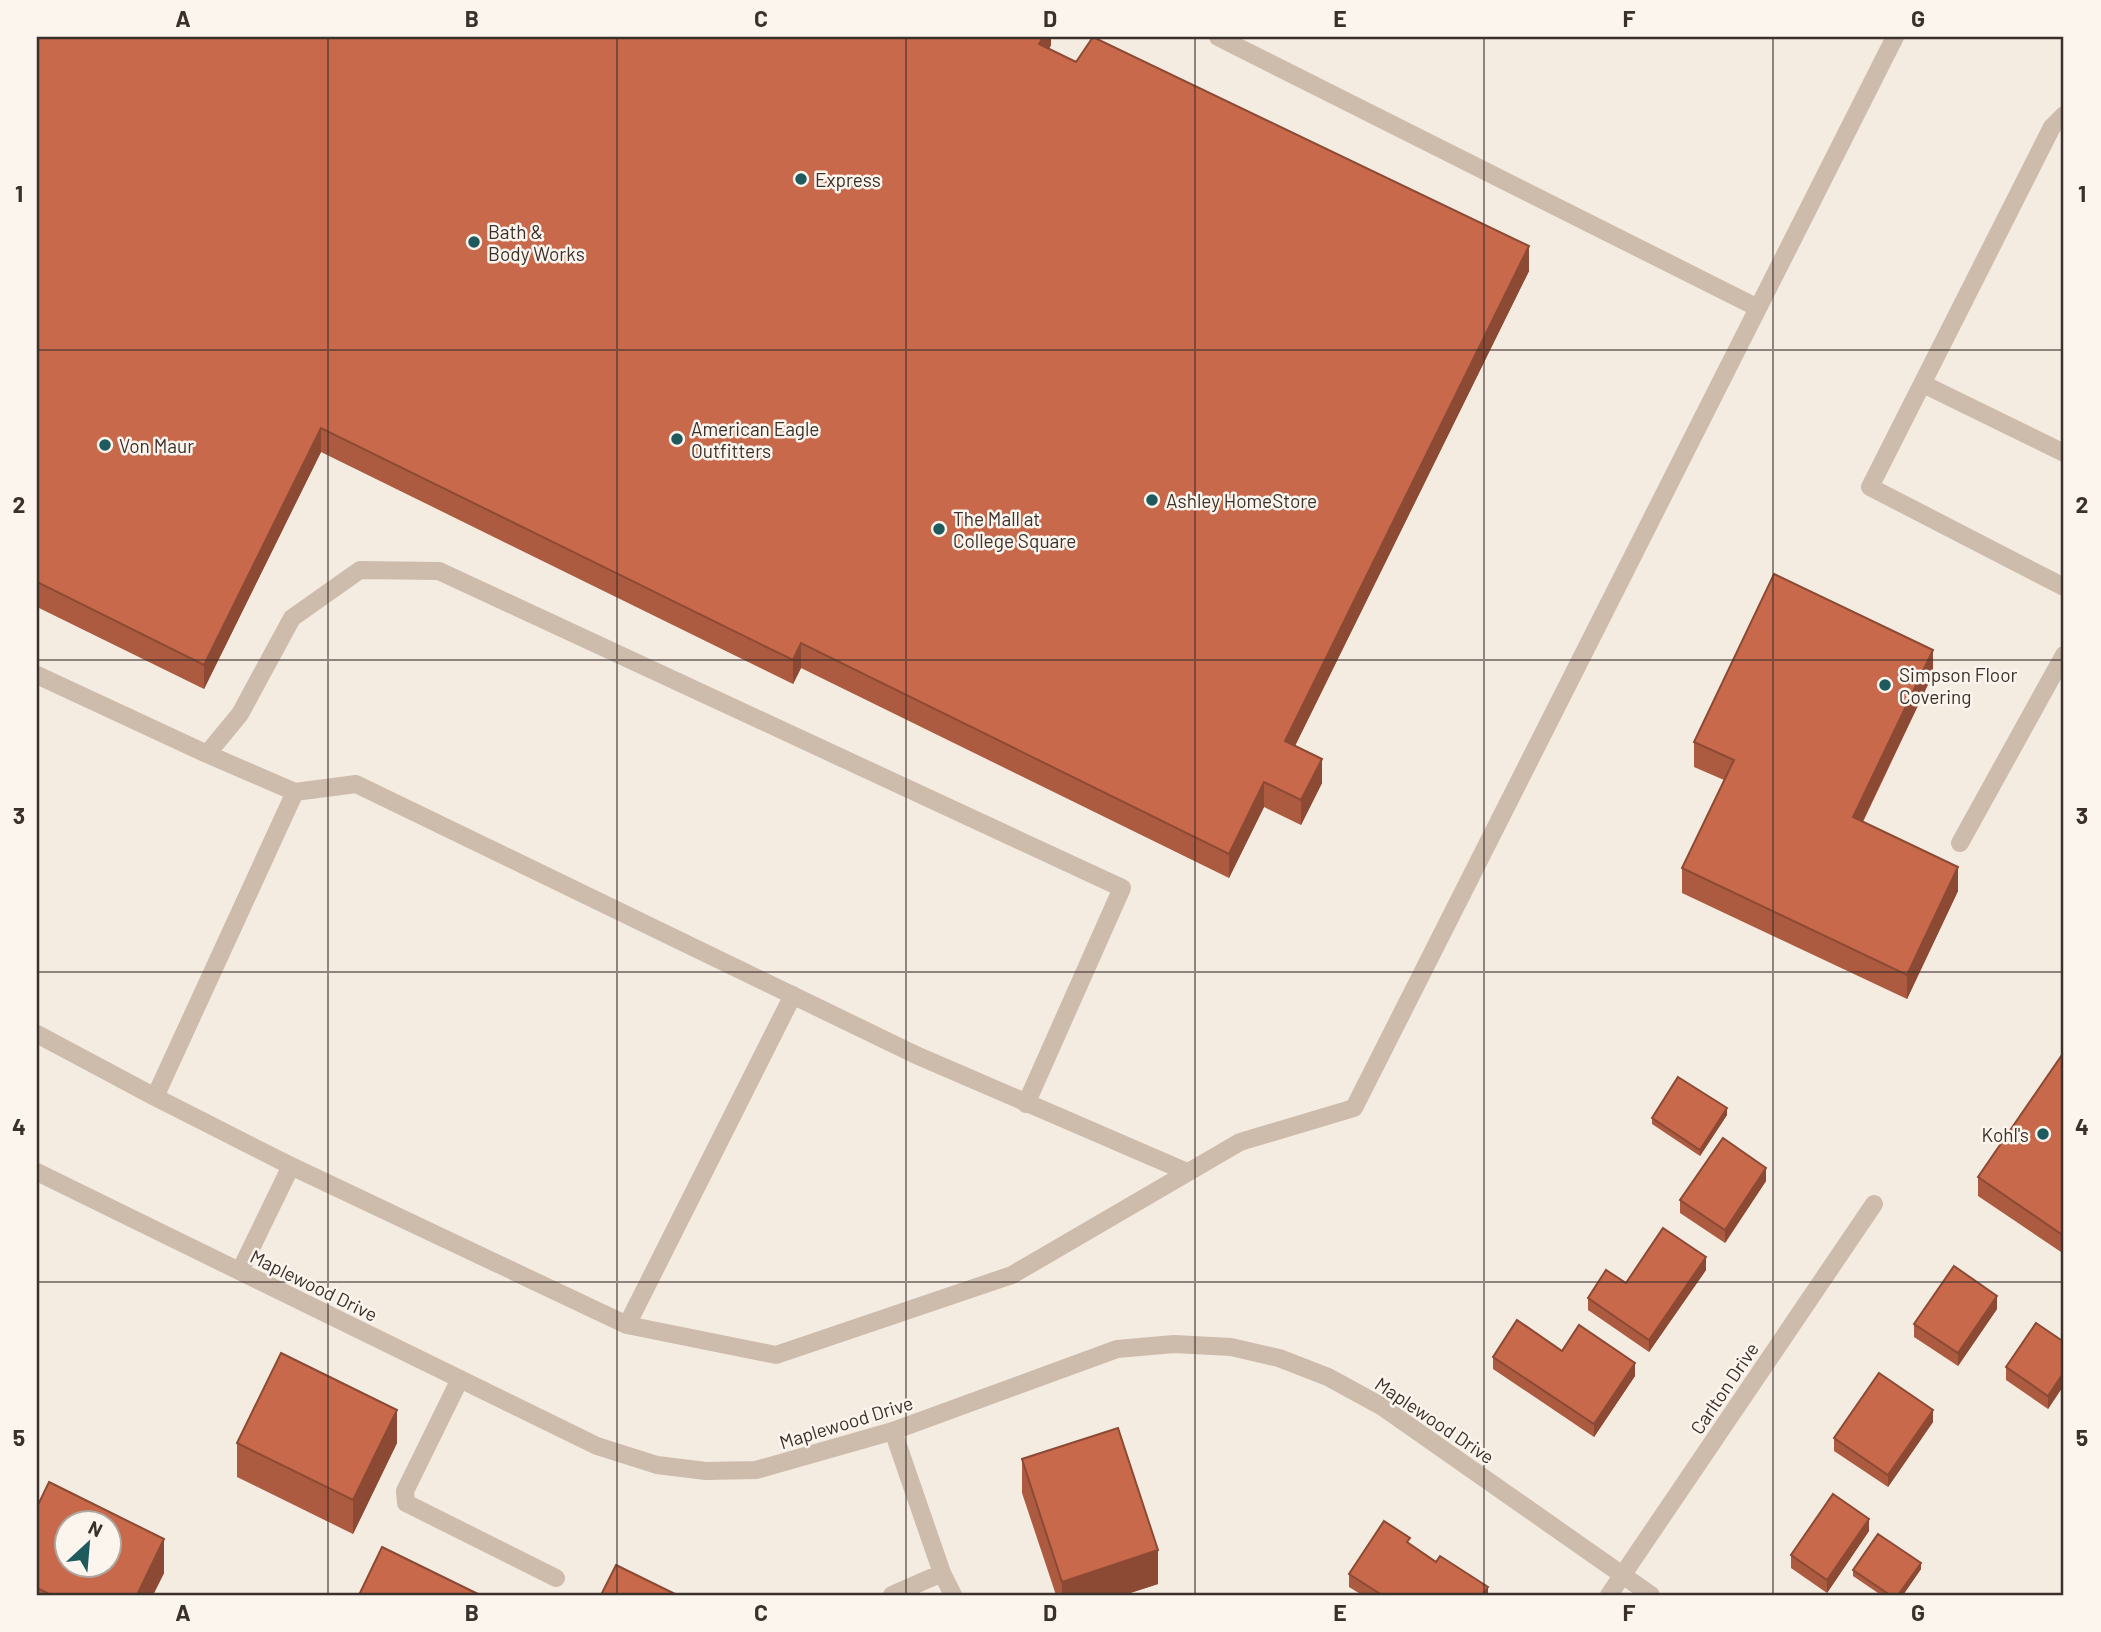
<svg xmlns="http://www.w3.org/2000/svg" width="2101" height="1632" font-family="Barlow,sans-serif">
<style>
.lines{fill:none;stroke-linecap:round;stroke-linejoin:round}
.service{stroke:#cdbbac;stroke-width:18}
.minor{stroke:#cdbbac;stroke-width:18}
.wall{fill:#ac5a40}
.shaded-wall{fill:#8c4a34}
.building{fill:#c8694b;stroke:#8c4a34;stroke-width:2;fill-rule:evenodd}
.grid{fill:none;stroke:#3b302b;stroke-width:2;stroke-opacity:0.55}
.poi-dot{fill:#1f5a5e;stroke:#fbf5ee;stroke-width:2.5}
.labels{text-anchor:middle;dominant-baseline:central;stroke-width:5;stroke-linejoin:round;paint-order:stroke}
.poi-label{font-size:19px;fill:#3b302b;stroke:#fbf5ee;text-anchor:start}
.street-label{font-size:19px;fill:#3b302b;stroke:#fbf5ee}
.neatline{fill:none;stroke:#3b302b;stroke-width:2.5}
.grid-label{font-size:23px;text-anchor:middle;font-weight:bold;fill:#3b302b}
</style>
<rect width="100%" height="100%" fill="#f4ebe1"/>
<g class="lines">
<!-- service -->
<path class="service" d="M1218,37L1758,308
M2064,115L2052,127L1870,487L2064,587
M1923,384L2064,453
M37,675L207,754L295,792L356,784L916,1055L1187,1172
M207,754L240,714L292,618L360,570L439,571L1122,888L1026,1104
M1960,843L2064,655
M37,1034L155,1097L295,792
M155,1097L291,1166L240,1271
M291,1166L627,1325L776,1355L1012,1275L1240,1142L1354,1108L1895,37
M627,1325L793,995
M460,1379L405,1491L406,1503L556,1578
M893,1431L942,1573L953,1595
M892,1595L942,1573"/>
<!-- minor -->
<path class="minor" d="M37,1172L597,1446L657,1465L706,1471L756,1470L893,1431L1117,1349L1174,1344L1231,1347L1279,1358L1328,1377L1381,1406L1651,1595
M1609,1595L1874,1204"/>
</g>
<!-- wall -->
<path class="wall" d="M37,37H1051V45L1049,49L1529,271L1295,746L1322,783L1301,825L1264,807L1229,878L801,668L793,684L321,452L204,689L37,607Z
M1933,674L1863,822L1958,891L1907,999L1682,893V868L1724,780L1694,767V742Z
M2064,1052V1254L1978,1196V1177Z
M1727,1115L1700,1156L1652,1124V1118Z
M1766,1181L1725,1243L1680,1213V1200Z
M1706,1270L1649,1352L1588,1310V1298L1626,1283Z
M1997,1309L1958,1366L1914,1337V1324Z
M2064,1342V1385L2048,1409L2006,1380V1367Z
M1562,1351L1635,1376L1594,1437L1493,1369V1357Z
M1933,1422L1888,1487L1834,1451V1438Z
M237,1443H397L353,1534L237,1477Z
M1022,1459L1158,1584L1124,1595H1056L1022,1493Z
M37,1507L164,1573L153,1595H37Z
M1869,1531L1827,1593L1791,1568V1555Z
M1410,1544L1488,1595H1362L1349,1587V1574Z
M1921,1569L1903,1595H1881L1853,1576V1570Z"/>
<!-- shaded-wall -->
<path class="shaded-wall" d="M1043,37H1051V45L1039,68V44Z
M1529,246V271L1285,766V741Z
M321,428V452L204,689V665Z
M801,643V668L793,684V660Z
M1933,650V674L1853,841V817Z
M1322,759V783L1301,825V800Z
M1264,782V807L1229,878V854Z
M1958,867V891L1907,999V975Z
M1727,1108V1115L1700,1156V1150Z
M1766,1168V1181L1725,1243V1230Z
M1706,1257V1270L1649,1352V1340Z
M38,1271V1305L37,1307V1274Z
M1997,1296V1309L1958,1366V1353Z
M1635,1363V1376L1594,1437V1424Z
M2064,1372V1385L2048,1409V1396Z
M397,1410V1443L353,1534V1500Z
M1933,1410V1422L1888,1487V1475Z
M1869,1519V1531L1827,1593V1580Z
M164,1539V1573L153,1595H137Z
M1158,1550V1584L1124,1595H1062V1582Z
M1921,1563V1569L1903,1595H1898Z
M1488,1587V1595H1482Z"/>
<!-- building -->
<path class="building" d="M37,37H1043L1039,44L1076,62L1093,37L1529,246L1285,741L1322,759L1301,800L1264,782L1229,854L801,643L793,660L321,428L204,665L37,582Z
M1774,574L1933,650L1853,817L1958,867L1907,975L1682,868L1734,760L1694,742Z
M2064,1052V1236L1978,1177Z
M1678,1077L1727,1108L1700,1150L1652,1118Z
M1723,1138L1766,1168L1725,1230L1680,1200Z
M1663,1228L1706,1257L1649,1340L1588,1298L1606,1270L1626,1283Z
M1954,1266L1997,1296L1958,1353L1914,1324Z
M1517,1320L1562,1351L1579,1325L1635,1363L1594,1424L1493,1357Z
M2036,1323L2064,1342V1372L2048,1396L2006,1367Z
M281,1353L397,1410L353,1500L237,1443Z
M1879,1373L1933,1410L1888,1475L1834,1438Z
M1118,1428L1158,1550L1062,1582L1022,1459Z
M49,1482L164,1539L137,1595H51L37,1588V1507ZM66,1523H108V1565H66Z
M1833,1494L1869,1519L1827,1580L1791,1555Z
M1384,1521L1410,1538L1407,1542L1436,1562L1440,1556L1488,1587L1482,1595H1382L1349,1574Z
M1878,1534L1921,1563L1898,1595H1890L1853,1570Z
M382,1547L480,1595H359Z
M616,1565L677,1595H601Z"/>
<!-- grid -->
<path class="grid" d="M328,37V1595M617,37V1595M906,37V1595M1195,37V1595M1484,37V1595M1773,37V1595M37,350H2064M37,660H2064M37,972H2064M37,1282H2064"/>
<!-- markers -->
<g class="poi-dot">
<circle cx="801" cy="179" r="7"/>
<circle cx="474" cy="242" r="7"/>
<circle cx="677" cy="439" r="7"/>
<circle cx="105" cy="445" r="7"/>
<circle cx="1152" cy="500" r="7"/>
<circle cx="939" cy="529" r="7"/>
<circle cx="1885" cy="685" r="7"/>
<circle cx="2043" cy="1134" r="7"/>
</g>
<g class="labels">
<!-- poi labels -->
<g class="poi-label">
<text x="815" y="179">Express</text>
<text x="488" y="231">Bath &amp;<tspan x="488" dy="22">Body Works</tspan></text>
<text x="691" y="428">American Eagle<tspan x="691" dy="22">Outfitters</tspan></text>
<text x="119" y="445">Von Maur</text>
<text x="1166" y="500">Ashley HomeStore</text>
<text x="953" y="518">The Mall at<tspan x="953" dy="22">College Square</tspan></text>
<text x="1899" y="674">Simpson Floor<tspan x="1899" dy="22">Covering</tspan></text>
<text x="2029" y="1134" text-anchor="end">Kohl's</text>
</g>
<!-- street labels -->
<g class="street-label">
<text transform="translate(314 1285) rotate(26)">Maplewood Drive</text>
<text transform="translate(1724 1388) rotate(-56)">Carlton Drive</text>
<text transform="translate(1435 1420) rotate(34)">Maplewood Drive</text>
<text transform="translate(846 1422) rotate(-17)">Maplewood Drive</text>
</g>
</g>
<!-- border -->
<rect width="2101" height="1632" fill="none" stroke="#fbf5ee" stroke-width="77"/>
<!-- north arrow -->
<g transform="translate(88 1544) rotate(26)"><circle r="33" fill="#fbf5ee" stroke="#aea6a0" stroke-width="2"/>
<path d="M0-5L12 26L0 18L-12 26Z" fill="#1f5a5e"/>
<text y="-10" font-size="19" font-weight="bold" text-anchor="middle" fill="#3b302b">N</text>
</g>
<rect x="38" y="38" width="2024" height="1556" class="neatline"/>
<g class="grid-label">
<text x="183" y="27">A</text>
<text x="472" y="27">B</text>
<text x="761" y="27">C</text>
<text x="1050" y="27">D</text>
<text x="1340" y="27">E</text>
<text x="1629" y="27">F</text>
<text x="1918" y="27">G</text>
<text x="19" y="202">1</text>
<text x="2082" y="202">1</text>
<text x="19" y="513">2</text>
<text x="2082" y="513">2</text>
<text x="19" y="824">3</text>
<text x="2082" y="824">3</text>
<text x="19" y="1135">4</text>
<text x="2082" y="1135">4</text>
<text x="19" y="1446">5</text>
<text x="2082" y="1446">5</text>
<text x="183" y="1621">A</text>
<text x="472" y="1621">B</text>
<text x="761" y="1621">C</text>
<text x="1050" y="1621">D</text>
<text x="1340" y="1621">E</text>
<text x="1629" y="1621">F</text>
<text x="1918" y="1621">G</text>
</g>
</svg>
